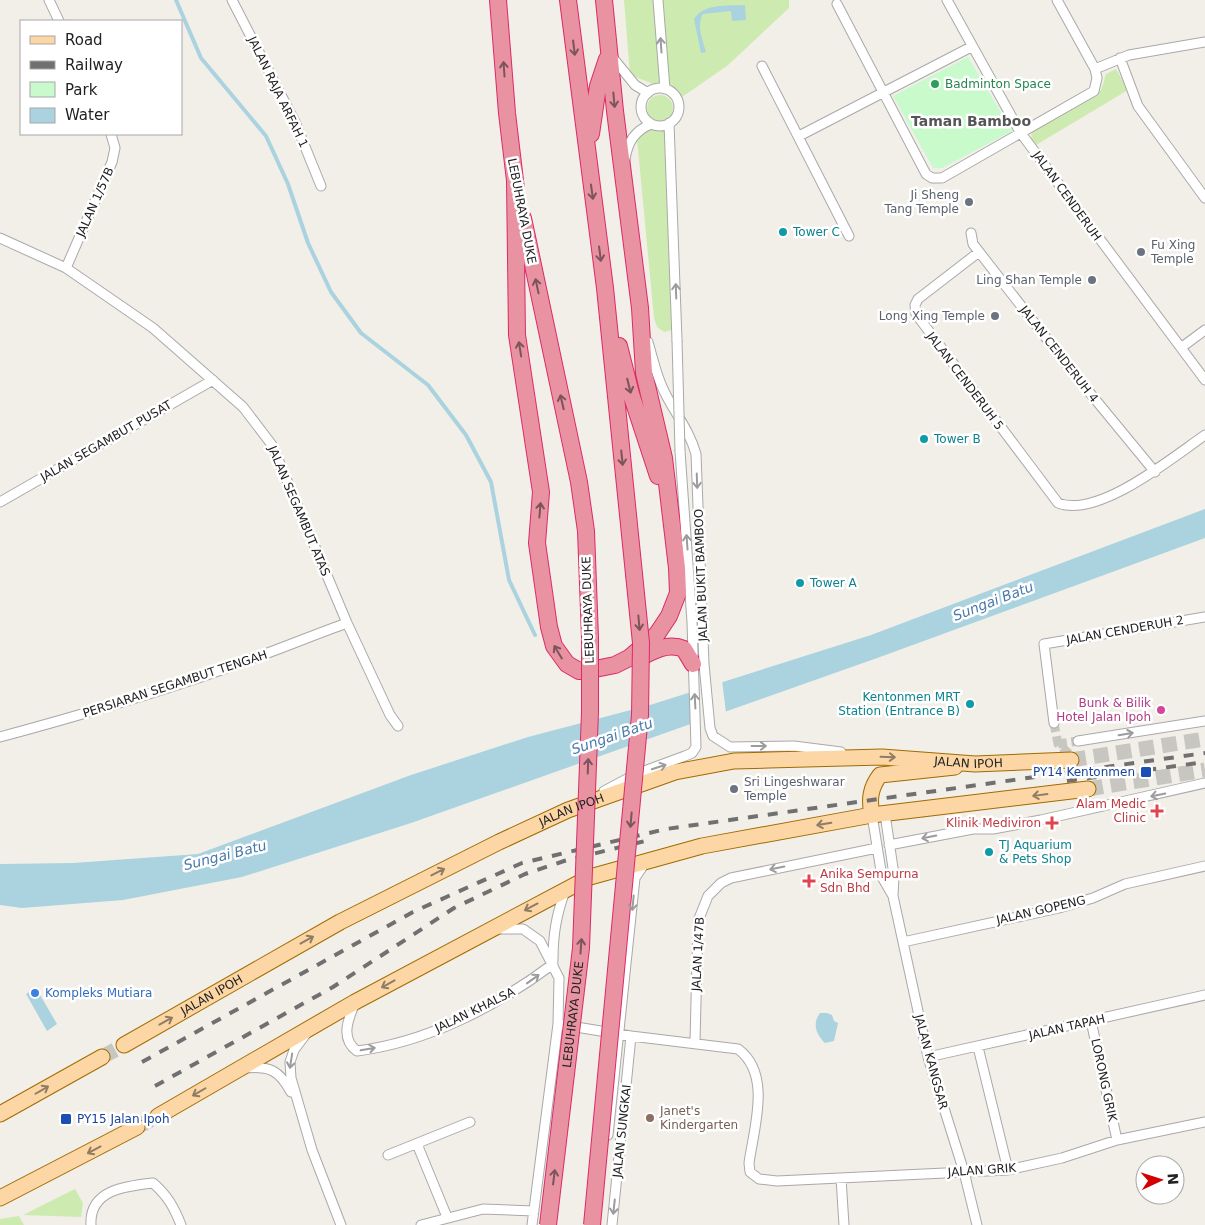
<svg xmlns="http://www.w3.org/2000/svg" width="1205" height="1225" font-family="'DejaVu Sans',sans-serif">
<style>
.grass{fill:#cdebb0}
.park{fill:#c8facc}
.water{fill:#aad3df}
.pier{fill:#f2efe9}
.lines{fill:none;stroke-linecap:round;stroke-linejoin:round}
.stream{stroke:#aad3df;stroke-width:4}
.street-tunnel{stroke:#c8c6c1;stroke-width:9;stroke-dasharray:9 4.5;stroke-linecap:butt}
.primary-tunnel{stroke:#c8c6c1;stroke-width:15;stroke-dasharray:15 8;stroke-linecap:butt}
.street-casing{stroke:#a9a9a9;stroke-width:11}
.primary-casing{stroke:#a06b00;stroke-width:17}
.highway-casing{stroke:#dc2a67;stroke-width:18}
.street{stroke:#fff;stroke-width:9}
.primary{stroke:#fcd6a4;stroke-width:15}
.highway{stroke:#e892a2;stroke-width:16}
.rail{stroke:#707070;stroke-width:4;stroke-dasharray:10 10;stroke-linecap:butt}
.street-bridge-casing{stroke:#a9a9a9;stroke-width:11;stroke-linecap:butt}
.highway-bridge-casing{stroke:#dc2a67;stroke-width:18;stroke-linecap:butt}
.street-bridge{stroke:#fff;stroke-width:9}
.highway-bridge{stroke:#e892a2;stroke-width:16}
.oneway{stroke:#9c9c9c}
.oneway2{stroke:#7b545c}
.oneway3{stroke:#8f7c63}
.leisure-dot{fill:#2e9e5b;stroke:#fff;stroke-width:2}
.worship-dot{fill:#6b7280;stroke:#fff;stroke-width:2}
.culture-dot{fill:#0f9aa8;stroke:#fff;stroke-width:2}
.hotel-dot{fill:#d1479c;stroke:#fff;stroke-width:2}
.transit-dot{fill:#1a4fb4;stroke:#fff;stroke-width:2}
.health-dot{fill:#e0444e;stroke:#fff;stroke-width:2}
.shop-dot{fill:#3f7fe0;stroke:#fff;stroke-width:2}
.education-dot{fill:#8d6e63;stroke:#fff;stroke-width:2}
.labels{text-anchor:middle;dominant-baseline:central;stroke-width:5;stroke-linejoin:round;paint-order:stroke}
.leisure-label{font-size:12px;fill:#27864d;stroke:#fff;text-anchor:start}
.street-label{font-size:12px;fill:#222;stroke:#fff}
.worship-label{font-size:12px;fill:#5b616d;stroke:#fff;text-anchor:end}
.culture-label{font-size:12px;fill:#0d838f;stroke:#fff;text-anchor:start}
.hotel-label{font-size:12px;fill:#b23c85;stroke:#fff;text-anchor:end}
.transit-label{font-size:12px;fill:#164399;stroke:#fff;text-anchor:end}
.health-label{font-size:12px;fill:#be3a42;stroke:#fff;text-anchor:end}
.shop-label{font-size:12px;fill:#366cbe;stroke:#fff;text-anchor:start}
.education-label{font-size:12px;fill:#785e54;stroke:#fff;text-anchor:start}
.neighbourhood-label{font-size:14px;font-weight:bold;fill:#555;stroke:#fff}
.water-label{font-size:14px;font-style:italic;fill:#4a7aab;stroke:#fff}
</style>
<rect width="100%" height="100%" fill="#f2efe9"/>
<!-- grass -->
<path class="grass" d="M624,0H789V8L727,66L679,99L664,88L630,75Z
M1116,69L1128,90L1036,145L1031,139L1032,131L1098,93L1101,90L1106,74Z
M647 108a13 13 0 1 1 26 0a13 13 0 1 1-26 0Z
M652,128L667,129L678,322L672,330L664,332L657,327L654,318L637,139L640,133Z
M75,1189L83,1203L81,1217L23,1215Z
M19,1216L24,1225H0V1219Z"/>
<!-- park -->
<path class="park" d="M968,57L1012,131L942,168H933L893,96Z"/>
<!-- water -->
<path class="water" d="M745,5L746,20L732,21L731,11L703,14C696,26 703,40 706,52L701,53L694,19C704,3 728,6 745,5Z
M1205,509V538L880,657L411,823L242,877L123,900L22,908L0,905V864L73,863L198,854L411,775L528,737L650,705L871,635Z
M36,988L57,1024L47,1031L26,994Z
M820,1013H827L832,1015L834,1021L838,1023L834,1041L825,1043C816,1034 812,1024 820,1013Z"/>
<!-- pier -->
<path class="pier" d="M722,680L726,713L693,725L691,690Z"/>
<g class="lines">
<!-- stream -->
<path class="stream" d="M176,0L201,58L266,136L288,184L308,243L331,292L361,333L428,385L466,435L491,482L509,580L535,635"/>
<!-- street-tunnel -->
<path class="street-tunnel" d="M1054,723L1058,744L1075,759
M1058,744L1078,741"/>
<!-- primary-tunnel -->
<path class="primary-tunnel" d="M1071,760L1205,739
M1088,789L1205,770
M102,1057L124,1045
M137,1127L158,1116"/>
<!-- street casing -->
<g class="street-casing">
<path id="street" d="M49,0L59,21
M232,0L295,122L321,186
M658,0L665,89
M947,0L1020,132L1205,380
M837,4L926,174L932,178H942L1094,91L1097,78L1095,69L1057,0
M613,58L635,85L648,93
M1120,58L1138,106L1205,198
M762,66L849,236
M1095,69L1129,55L1205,42
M641 107a19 19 0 1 1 38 0a19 19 0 1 1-38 0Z
M669,123L677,340
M799,136L971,47
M625,159C628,141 635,131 651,124
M971,233L973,244L1071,370L1155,472
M0,238L66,268L153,328L243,407L272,445L347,623L390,715L398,726
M979,252L918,299L915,305L916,314L1058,503C1098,519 1173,457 1205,435
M66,268L112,162L115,148L111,134
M648,342C653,359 656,375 664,391C675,414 689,429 696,454L704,664L710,728L713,736L730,747L794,746L841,752
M1182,347L1205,330
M0,502L213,380
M1054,723L1044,644L1205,617
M0,737C85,714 172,689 254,658C285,647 316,634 347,623
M1078,741L1205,721
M604,791L636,774L685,756L692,753L696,747L692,622L680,451
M885,814L894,875L893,896L928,1057L964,1172L977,1225
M872,815L882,877L893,896
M889,845L973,829H993L1041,820L1205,783
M497,929H523L540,941L559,978L558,1024L532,1225
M903,942L1059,908L1093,898L1125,884L1205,866
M553,961C553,935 556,916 565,891
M355,1003C348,1019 340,1039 357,1051C428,1042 497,1006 553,964
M1091,1021L1117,1140
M558,1024L631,1036L738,1049C772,1074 754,1127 749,1163L750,1172L759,1179L777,1181L1008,1170L1062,1158L1117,1140L1205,1122
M306,1034L294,1050L290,1062L291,1078L312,1150L341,1225
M695,1042L698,921L708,896L721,883L731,878L877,848
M978,1047L1008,1170
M928,1057L1205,995
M245,1068C270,1066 279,1070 291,1092
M608,1135L635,878L645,863
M417,1144L447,1217
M388,1155L470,1122
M841,1178L844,1225
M91,1225C89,1190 125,1186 153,1183C167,1195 174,1207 181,1225
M421,1225L483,1209L534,1211
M612,1225L631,1036"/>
</g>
<!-- primary casing -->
<g class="primary-casing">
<g id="primary">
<path d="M872,815C869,800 870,788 880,775L955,767"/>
<path id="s1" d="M124,1045L340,922L499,842L568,810L675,772L734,761L769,760L882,757L975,764L1071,760"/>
<path d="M0,1114L102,1057"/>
<path d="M158,1116L355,1002L590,877L702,846L872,815L1088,789"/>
<path d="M0,1198L137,1127"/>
</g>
</g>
<!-- highway casing -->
<g class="highway-casing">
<path id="highway" d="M498,0L507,113L516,189
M568,0L605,288L634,574
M591,134L598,86L607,59
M515,181L517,335L541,492L537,543L549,627L554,646L567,664L579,671L590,670L615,665L629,658L657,634L669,616L678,593L677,568L664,458L644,373L640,308L615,111L604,0
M523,218L579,482L586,531L590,638
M619,346L631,394L658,476
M638,659C652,651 668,642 684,649L693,664"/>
</g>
<!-- street -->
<use href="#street" class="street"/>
<!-- primary -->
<use href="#primary" class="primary"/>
<!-- highway -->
<use href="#highway" class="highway"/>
<!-- rail -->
<path class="rail" d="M1067,781L1205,762
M142,1062L413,912L522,863L666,829L1205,753
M155,1086L333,987L454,908L525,874L564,861L649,840"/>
<!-- street-bridge casing -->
<g class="street-bridge-casing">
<path id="street-bridge" d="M677,340L680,451"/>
</g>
<!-- highway-bridge casing -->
<g class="highway-bridge-casing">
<g id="highway-bridge">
<path id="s2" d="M548,1225L581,948L590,712V638"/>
<path d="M592,1225L640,715L641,643L634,574"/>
</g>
</g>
<!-- street-bridge -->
<use href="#street-bridge" class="street-bridge"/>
<!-- highway-bridge -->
<use href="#highway-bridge" class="highway-bridge"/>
</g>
<!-- one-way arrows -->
<defs><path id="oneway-shaft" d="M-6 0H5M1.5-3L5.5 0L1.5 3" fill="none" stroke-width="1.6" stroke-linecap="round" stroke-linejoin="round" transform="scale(1.25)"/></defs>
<g class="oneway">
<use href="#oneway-shaft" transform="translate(661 45) rotate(-94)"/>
<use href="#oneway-shaft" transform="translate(676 291) rotate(-92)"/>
<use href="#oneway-shaft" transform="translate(697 481) rotate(88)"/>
<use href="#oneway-shaft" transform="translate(687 542) rotate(-94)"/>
<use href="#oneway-shaft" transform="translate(695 701) rotate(-93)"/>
<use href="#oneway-shaft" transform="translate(1126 734) rotate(-9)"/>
<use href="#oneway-shaft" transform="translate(759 746)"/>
<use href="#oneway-shaft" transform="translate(659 767) rotate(-18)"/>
<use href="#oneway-shaft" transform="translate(1158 795) rotate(169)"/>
<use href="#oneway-shaft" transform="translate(929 837) rotate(169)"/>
<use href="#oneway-shaft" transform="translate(777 868) rotate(169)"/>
<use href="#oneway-shaft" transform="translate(633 903) rotate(95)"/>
<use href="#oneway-shaft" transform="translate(533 979) rotate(-36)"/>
<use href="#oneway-shaft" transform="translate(368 1049) rotate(-10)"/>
<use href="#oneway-shaft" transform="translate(291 1061) rotate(99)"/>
<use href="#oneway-shaft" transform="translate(614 1207) rotate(96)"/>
</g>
<g class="oneway2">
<use href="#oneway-shaft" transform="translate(574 48) rotate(83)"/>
<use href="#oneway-shaft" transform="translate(504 69) rotate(-94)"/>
<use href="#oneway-shaft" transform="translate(614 100) rotate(85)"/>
<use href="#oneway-shaft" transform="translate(592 192) rotate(82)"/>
<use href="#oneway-shaft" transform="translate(600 254) rotate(83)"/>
<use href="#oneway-shaft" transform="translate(537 286) rotate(-102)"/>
<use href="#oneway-shaft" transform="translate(520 349) rotate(-99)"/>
<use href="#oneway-shaft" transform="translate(629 386) rotate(76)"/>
<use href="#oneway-shaft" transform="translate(562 402) rotate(-103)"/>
<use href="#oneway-shaft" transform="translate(622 458) rotate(84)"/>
<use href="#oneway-shaft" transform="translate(540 510) rotate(-85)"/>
<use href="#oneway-shaft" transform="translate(639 623) rotate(85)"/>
<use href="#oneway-shaft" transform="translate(558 652) rotate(-121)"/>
<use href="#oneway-shaft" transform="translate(588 766) rotate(-88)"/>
<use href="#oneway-shaft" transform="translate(631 820) rotate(95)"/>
<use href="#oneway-shaft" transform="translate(581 946) rotate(-86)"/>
<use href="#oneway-shaft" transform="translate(554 1177) rotate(-83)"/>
</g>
<g class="oneway3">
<use href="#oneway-shaft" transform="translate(888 757) rotate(2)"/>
<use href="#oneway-shaft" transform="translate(1040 795) rotate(172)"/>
<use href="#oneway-shaft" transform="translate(824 824) rotate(170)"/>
<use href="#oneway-shaft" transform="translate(438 872) rotate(-27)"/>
<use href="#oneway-shaft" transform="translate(531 907) rotate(152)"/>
<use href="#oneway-shaft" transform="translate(307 940) rotate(-29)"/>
<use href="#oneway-shaft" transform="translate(388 984) rotate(151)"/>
<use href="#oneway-shaft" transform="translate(166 1021) rotate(-29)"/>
<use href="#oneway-shaft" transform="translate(42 1090) rotate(-30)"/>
<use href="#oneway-shaft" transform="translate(199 1092) rotate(150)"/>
<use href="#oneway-shaft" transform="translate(94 1150) rotate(152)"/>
</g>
<!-- markers -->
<circle class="leisure-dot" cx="935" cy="84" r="5"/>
<g class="worship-dot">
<circle cx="969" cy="202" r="5"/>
<circle cx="1141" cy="252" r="5"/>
<circle cx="1092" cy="280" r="5"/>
<circle cx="995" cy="316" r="5"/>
<circle cx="734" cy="789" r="5"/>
</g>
<g class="culture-dot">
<circle cx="783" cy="232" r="5"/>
<circle cx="924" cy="439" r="5"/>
<circle cx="800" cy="583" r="5"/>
<circle cx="970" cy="704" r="5"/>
<circle cx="989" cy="852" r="5"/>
</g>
<circle class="hotel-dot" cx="1161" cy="710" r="5"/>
<g class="transit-dot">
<rect x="1140" y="766" width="12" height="12" rx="2.5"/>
<rect x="60" y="1113" width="12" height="12" rx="2.5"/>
</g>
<g class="health-dot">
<path d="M1154.5 803.5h5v5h5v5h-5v5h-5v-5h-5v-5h5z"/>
<path d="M1049.5 815.5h5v5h5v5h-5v5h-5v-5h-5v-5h5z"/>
<path d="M806.5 873.5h5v5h5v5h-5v5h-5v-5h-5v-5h5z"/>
</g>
<circle class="shop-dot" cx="35" cy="993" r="5"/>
<circle class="education-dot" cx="650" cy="1118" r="5"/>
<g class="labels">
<!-- leisure labels -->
<g class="leisure-label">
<text x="945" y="84">Badminton Space</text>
</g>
<!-- street labels -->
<g class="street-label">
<text transform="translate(278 92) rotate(64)">JALAN RAJA ARFAH 1</text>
<text transform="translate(1067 196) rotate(54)">JALAN CENDERUH</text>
<text transform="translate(95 202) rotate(-66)">JALAN 1/57B</text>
<text transform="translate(522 211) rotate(79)">LEBUHRAYA DUKE</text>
<text transform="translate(1059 354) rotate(52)">JALAN CENDERUH 4</text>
<text transform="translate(965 381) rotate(53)">JALAN CENDERUH 5</text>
<text transform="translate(106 441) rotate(-30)">JALAN SEGAMBUT PUSAT</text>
<text transform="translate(299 511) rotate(67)">JALAN SEGAMBUT ATAS</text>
<text transform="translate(701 575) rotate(-92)">JALAN BUKIT BAMBOO</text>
<text transform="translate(588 610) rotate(-92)">LEBUHRAYA DUKE</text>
<text transform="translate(1125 630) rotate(-10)">JALAN CENDERUH 2</text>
<text transform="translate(175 684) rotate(-18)">PERSIARAN SEGAMBUT TENGAH</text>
<text stroke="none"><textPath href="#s1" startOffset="911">JALAN IPOH</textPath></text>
<text stroke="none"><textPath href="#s1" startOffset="506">JALAN IPOH</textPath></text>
<text transform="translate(1041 910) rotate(-13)">JALAN GOPENG</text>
<text transform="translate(698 954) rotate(-87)">JALAN 1/47B</text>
<text stroke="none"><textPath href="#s1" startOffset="101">JALAN IPOH</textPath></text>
<text transform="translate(475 1010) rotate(-26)">JALAN KHALSA</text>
<text stroke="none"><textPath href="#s2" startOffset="212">LEBUHRAYA DUKE</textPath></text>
<text transform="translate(1067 1027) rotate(-13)">JALAN TAPAH</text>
<text transform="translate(931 1062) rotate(75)">JALAN KANGSAR</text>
<text transform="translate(1104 1080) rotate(78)">LORONG GRIK</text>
<text transform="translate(622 1131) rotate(-84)">JALAN SUNGKAI</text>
<text transform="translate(982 1170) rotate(-4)">JALAN GRIK</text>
</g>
<!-- worship labels -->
<g class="worship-label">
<text x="959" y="195">Ji Sheng<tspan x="959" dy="14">Tang Temple</tspan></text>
<text x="1151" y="245" text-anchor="start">Fu Xing<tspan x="1151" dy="14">Temple</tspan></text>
<text x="1082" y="280">Ling Shan Temple</text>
<text x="985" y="316">Long Xing Temple</text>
<text x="744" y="782" text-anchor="start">Sri Lingeshwarar<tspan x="744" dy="14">Temple</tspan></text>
</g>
<!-- culture labels -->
<g class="culture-label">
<text x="793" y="232">Tower C</text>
<text x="934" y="439">Tower B</text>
<text x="810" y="583">Tower A</text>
<text x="960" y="697" text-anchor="end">Kentonmen MRT<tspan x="960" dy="14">Station (Entrance B)</tspan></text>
<text x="999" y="845">TJ Aquarium<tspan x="999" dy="14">&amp; Pets Shop</tspan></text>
</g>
<!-- hotel labels -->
<g class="hotel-label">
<text x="1151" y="703">Bunk &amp; Bilik<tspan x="1151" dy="14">Hotel Jalan Ipoh</tspan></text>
</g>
<!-- transit labels -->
<g class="transit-label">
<text x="1135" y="772">PY14 Kentonmen</text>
<text x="77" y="1119" text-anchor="start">PY15 Jalan Ipoh</text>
</g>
<!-- health labels -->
<g class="health-label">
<text x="1146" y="804">Alam Medic<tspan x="1146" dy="14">Clinic</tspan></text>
<text x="1041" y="823">Klinik Mediviron</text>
<text x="820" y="874" text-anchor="start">Anika Sempurna<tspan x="820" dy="14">Sdn Bhd</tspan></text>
</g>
<!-- shop labels -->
<g class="shop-label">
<text x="45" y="993">Kompleks Mutiara</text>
</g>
<!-- education labels -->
<g class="education-label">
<text x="660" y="1111">Janet's<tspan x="660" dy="14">Kindergarten</tspan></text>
</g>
<!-- neighbourhood labels -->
<g class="neighbourhood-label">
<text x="971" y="121">Taman Bamboo</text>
</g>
<!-- water labels -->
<g class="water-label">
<text transform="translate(993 601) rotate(-21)">Sungai Batu</text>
<text transform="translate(612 736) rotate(-19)">Sungai Batu</text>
<text transform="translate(225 855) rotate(-14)">Sungai Batu</text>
</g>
</g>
<!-- legend -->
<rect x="20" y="20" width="162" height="115" fill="#ffffff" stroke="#a7a7a7"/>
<rect x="30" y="36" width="25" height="8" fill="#fcd6a4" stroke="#a7a7a7"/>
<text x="65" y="45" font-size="15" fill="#222222">Road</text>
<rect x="30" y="61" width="25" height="8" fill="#707070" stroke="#a7a7a7"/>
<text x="65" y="70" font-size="15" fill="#222222">Railway</text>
<rect x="30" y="82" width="25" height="15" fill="#c8facc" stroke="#a7a7a7"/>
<text x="65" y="95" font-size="15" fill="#222222">Park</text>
<rect x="30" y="108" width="25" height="15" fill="#aad3df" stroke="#a7a7a7"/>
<text x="65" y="120" font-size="15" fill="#222222">Water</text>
<!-- north arrow -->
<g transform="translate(1160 1180) rotate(86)"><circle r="24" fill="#ffffff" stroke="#a7a7a7"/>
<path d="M0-4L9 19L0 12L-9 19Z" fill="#d40000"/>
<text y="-8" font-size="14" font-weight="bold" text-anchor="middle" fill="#222222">N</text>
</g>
</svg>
